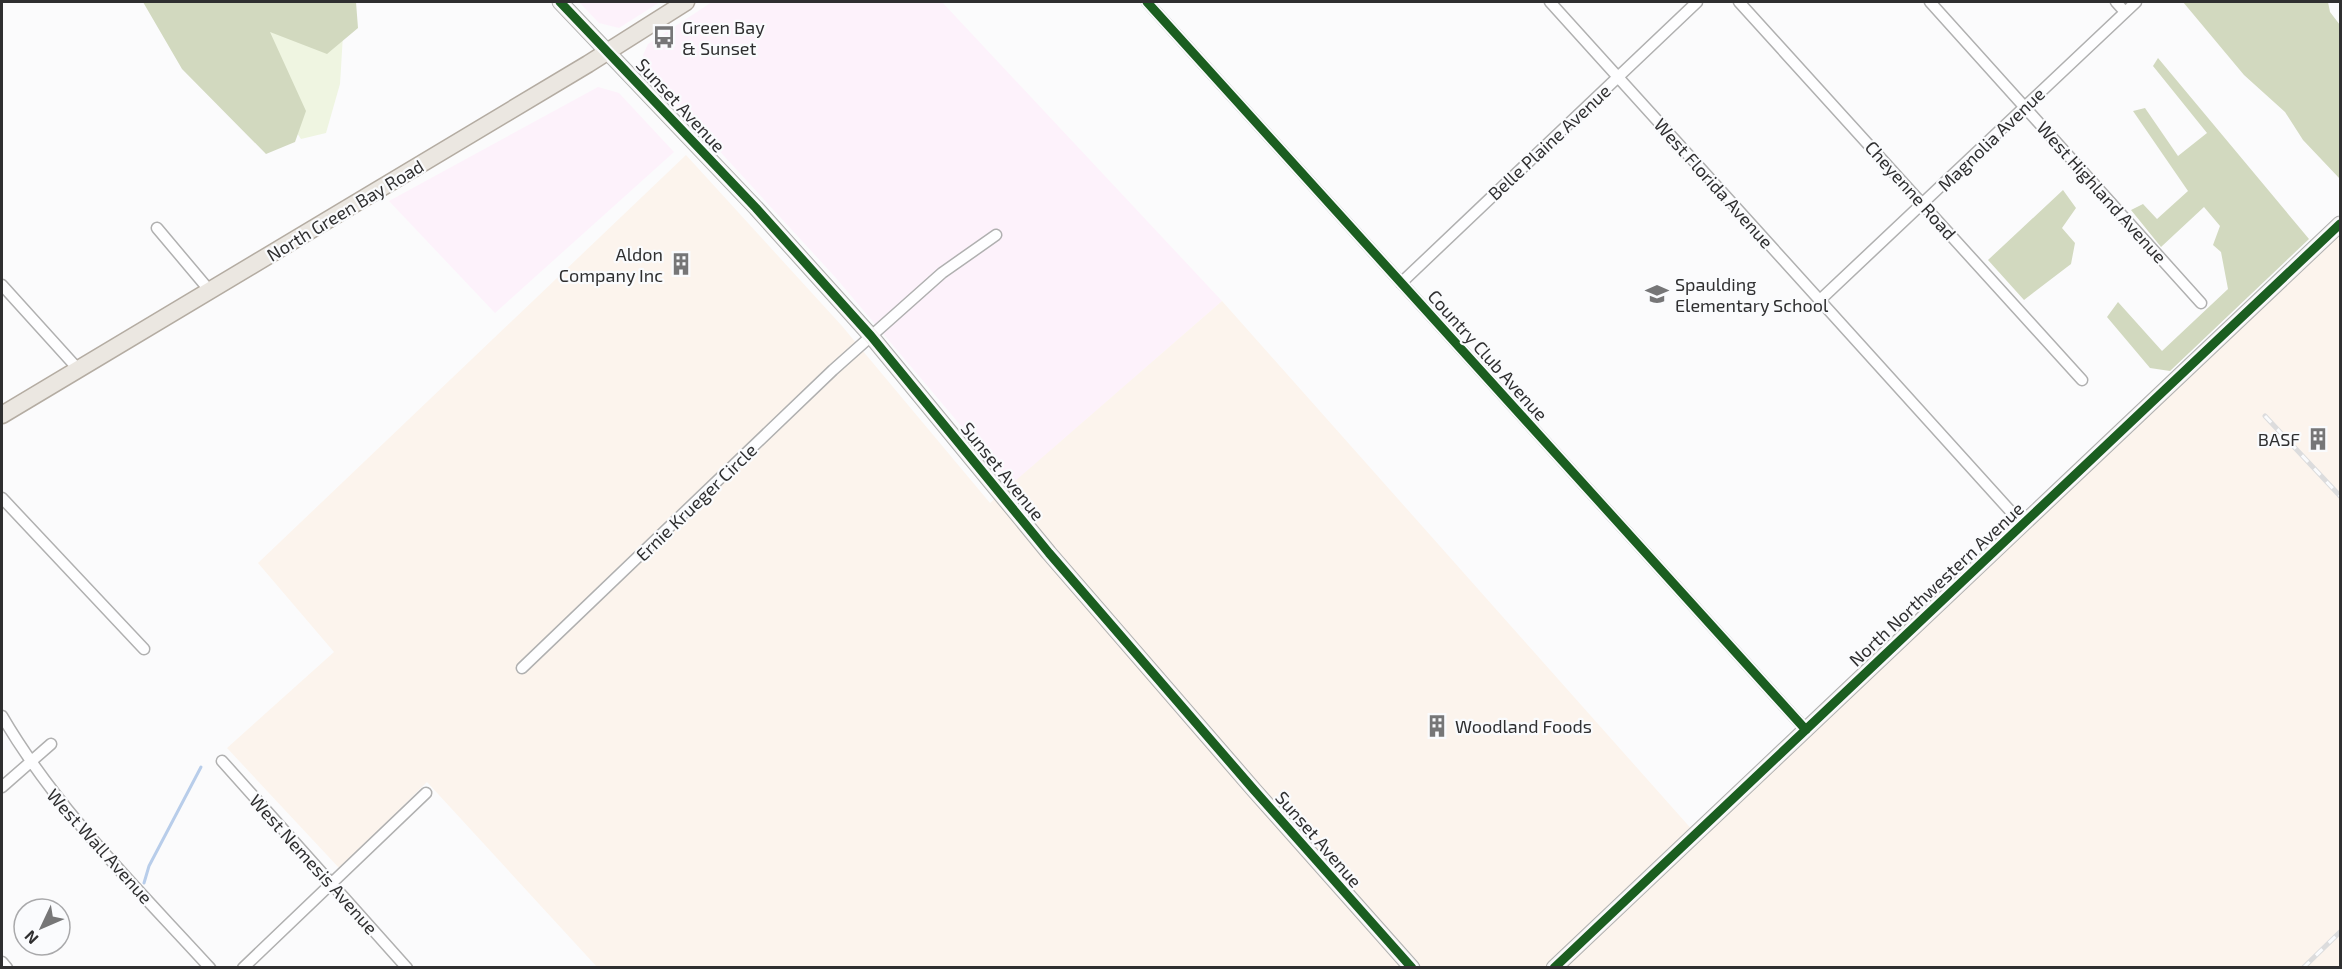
<svg xmlns="http://www.w3.org/2000/svg" width="2342" height="969" font-family="'Exo 2',sans-serif">
<style>
.commercial{fill:#fdf2fb}
.industrial{fill:#fcf4ed}
.green{fill:#eff5e1}
.forest{fill:#d2d9bf}
.lines{fill:none;stroke-linecap:round;stroke-linejoin:round}
.stream{stroke:#b8cdea;stroke-width:3}
.street-casing{stroke:#b0b0b0;stroke-width:13}
.secondary-casing{stroke:#b0b0b0;stroke-width:17}
.primary-casing{stroke:#b4aca2;stroke-width:19}
.street{stroke:#fefeff;stroke-width:10}
.secondary{stroke:#f4f2f0;stroke-width:15}
.primary{stroke:#ebe7e1;stroke-width:16}
.rail-casing{stroke:#dcdcdd;stroke-width:5}
.rail{stroke:#fafbfd;stroke-width:3;stroke-dasharray:9;stroke-linecap:butt}
.cycleway-casing{stroke:#fafbfd;stroke-width:13}
.cycleway{stroke:#1b5e20;stroke-width:9}
.labels{text-anchor:middle;dominant-baseline:central;stroke-width:4.5;stroke-linejoin:round;paint-order:stroke}
.poi-label{font-size:18px;fill:#2f2f30;stroke:#fafbfd;text-anchor:start}
.street-label{font-size:18px;fill:#2f2f30;stroke:#fafbfd}
</style>
<rect width="100%" height="100%" fill="#fbfbfc"/>
<!-- commercial -->
<path class="commercial" d="M579,2H660L619,28L599,23Z
M712,2H942L1222,301L1011,485L836,278L646,71L643,55L648,44Z
M598,87L619,93L674,152L495,313L389,201Z"/>
<!-- industrial -->
<path class="industrial" d="M686,155L842,326L990,503L1222,301L1695,833L2340,220V967H597L427,782L340,869L227,748L334,652L258,563Z"/>
<!-- green -->
<path class="green" d="M315,2L343,35L340,84L326,133L301,139L269,91L267,19Z"/>
<!-- forest -->
<path class="forest" d="M143,2H356L358,28L327,54L270,32L306,111L295,142L266,154L182,69Z
M2183,2H2328L2330,12L2340,25V179L2303,140L2285,112L2244,75Z
M2158,58L2309,239L2170,371L2150,368L2107,317L2118,302L2162,351L2228,289L2221,252L2213,245L2220,226L2204,207L2161,247L2131,210L2143,204L2157,219L2188,191L2133,111L2145,108L2178,156L2207,133L2153,66Z
M2063,190L2076,208L2062,228L2075,243L2071,264L2024,300L1988,260Z"/>
<g class="lines">
<!-- stream -->
<path class="stream" d="M144,883L149,866L201,767"/>
<!-- street casing -->
<g class="street-casing">
<path id="street" d="M1147,2L1806,730
M1550,2L2023,525
M1739,2L2082,380
M1930,2L2201,303
M2116,2L2125,12
M157,228L210,291
M1401,283L1697,2
M2,285L78,369
M1820,300L2136,2
M2,498L144,649
M522,668L833,370L942,273L996,235
M2,716C57,810 136,887 210,968
M222,761L407,968
M2,787L51,744
M2,962L7,968
M243,968L426,793"/>
</g>
<!-- secondary casing -->
<g class="secondary-casing">
<path id="secondary" d="M560,2L756,208L871,336L1049,553L1254,790L1412,968
M1554,968L2340,224"/>
</g>
<!-- primary casing -->
<g class="primary-casing">
<path id="primary" d="M2,415L588,64L686,2"/>
</g>
<!-- street -->
<use href="#street" class="street"/>
<!-- secondary -->
<use href="#secondary" class="secondary"/>
<!-- primary -->
<use href="#primary" class="primary"/>
<!-- rail casing -->
<g class="rail-casing">
<path id="rail" d="M2265,416L2340,496
M2303,968L2340,932"/>
</g>
<!-- rail -->
<use href="#rail" class="rail"/>
<!-- cycleway casing -->
<g class="cycleway-casing">
<path id="cycleway" d="M560,2L756,208L871,336L1049,553L1254,790L1412,968
M1147,2L1806,730
M1554,968L2340,224"/>
</g>
<!-- cycleway -->
<use href="#cycleway" class="cycleway"/>
</g>
<!-- icons -->
<defs>
<g id="bus-bare" transform="scale(1.8)"><path d="M-5-6H5V4H4V6H2V4H-2V6H-4V4H-5ZM-3.5-4V0h7V-4ZM-3.5 1.2v1.5H-2V1.2ZM2 1.2v1.5H3.5V1.2Z" fill="#767677" stroke="#fafbfd" stroke-width="2.5" paint-order="stroke"/></g>
<g id="building-bare" transform="scale(1.8)"><path d="M-4-6H4V6H1V3H-1V6H-4ZM-2.5-4.3h1.7v1.8h-1.7ZM.8-4.3h1.7v1.8H.8ZM-2.5-1h1.7V.8h-1.7ZM.8-1h1.7V.8H.8Z" fill="#767677" stroke="#fafbfd" stroke-width="2.5" paint-order="stroke"/></g>
<g id="school-bare" transform="scale(1.8)"><path d="M0-5L7-2L0 1L-7-2ZM-4 1L0 2.5L4 1V4Q0 6-4 4Z" fill="#767677" stroke="#fafbfd" stroke-width="2.5" paint-order="stroke"/></g>
</defs>
<g fill-rule="evenodd">
<use href="#bus-bare" x="664" y="37"/>
<use href="#building-bare" x="681" y="264"/>
<use href="#school-bare" x="1657" y="294"/>
<use href="#building-bare" x="2318" y="439"/>
<use href="#building-bare" x="1437" y="726"/>
</g>
<g class="labels">
<!-- poi labels -->
<g class="poi-label">
<text x="682" y="27">Green Bay<tspan x="682" dy="21">&amp; Sunset</tspan></text>
<text x="663" y="254" text-anchor="end">Aldon<tspan x="663" dy="21">Company Inc</tspan></text>
<text x="1675" y="284">Spaulding<tspan x="1675" dy="21">Elementary School</tspan></text>
<text x="2300" y="439" text-anchor="end">BASF</text>
<text x="1455" y="726">Woodland Foods</text>
</g>
<!-- street labels -->
<g class="street-label">
<text transform="translate(681 105) rotate(47)">Sunset Avenue</text>
<text transform="translate(1991 139) rotate(-44)">Magnolia Avenue</text>
<text transform="translate(1549 142) rotate(-43)">Belle Plaine Avenue</text>
<text transform="translate(1714 183) rotate(48)">West Florida Avenue</text>
<text transform="translate(1911 190) rotate(48)">Cheyenne Road</text>
<text transform="translate(2102 192) rotate(48)">West Highland Avenue</text>
<text transform="translate(345 210) rotate(-31)">North Green Bay Road</text>
<text transform="translate(1488 355) rotate(48)">Country Club Avenue</text>
<text transform="translate(1003 471) rotate(51)">Sunset Avenue</text>
<text transform="translate(696 502) rotate(-44)">Ernie Krueger Circle</text>
<text transform="translate(1936 584) rotate(-43)">North Northwestern Avenue</text>
<text transform="translate(1319 839) rotate(49)">Sunset Avenue</text>
<text transform="translate(100 846) rotate(48)">West Wall Avenue</text>
<text transform="translate(314 864) rotate(48)">West Nemesis Avenue</text>
</g>
</g>
<!-- border -->
<rect width="2342" height="969" fill="none" stroke="#2f2f30" stroke-width="6"/>
<!-- north arrow -->
<g transform="translate(42 927) rotate(226)"><circle r="28" fill="#fafbfd" stroke="#a9a9ab" stroke-width="1.5"/>
<path d="M0-4.5L10 22L0 15L-10 22Z" fill="#767677"/>
<text y="-9" font-size="16" font-weight="bold" text-anchor="middle" fill="#2f2f30">N</text>
</g>
</svg>
